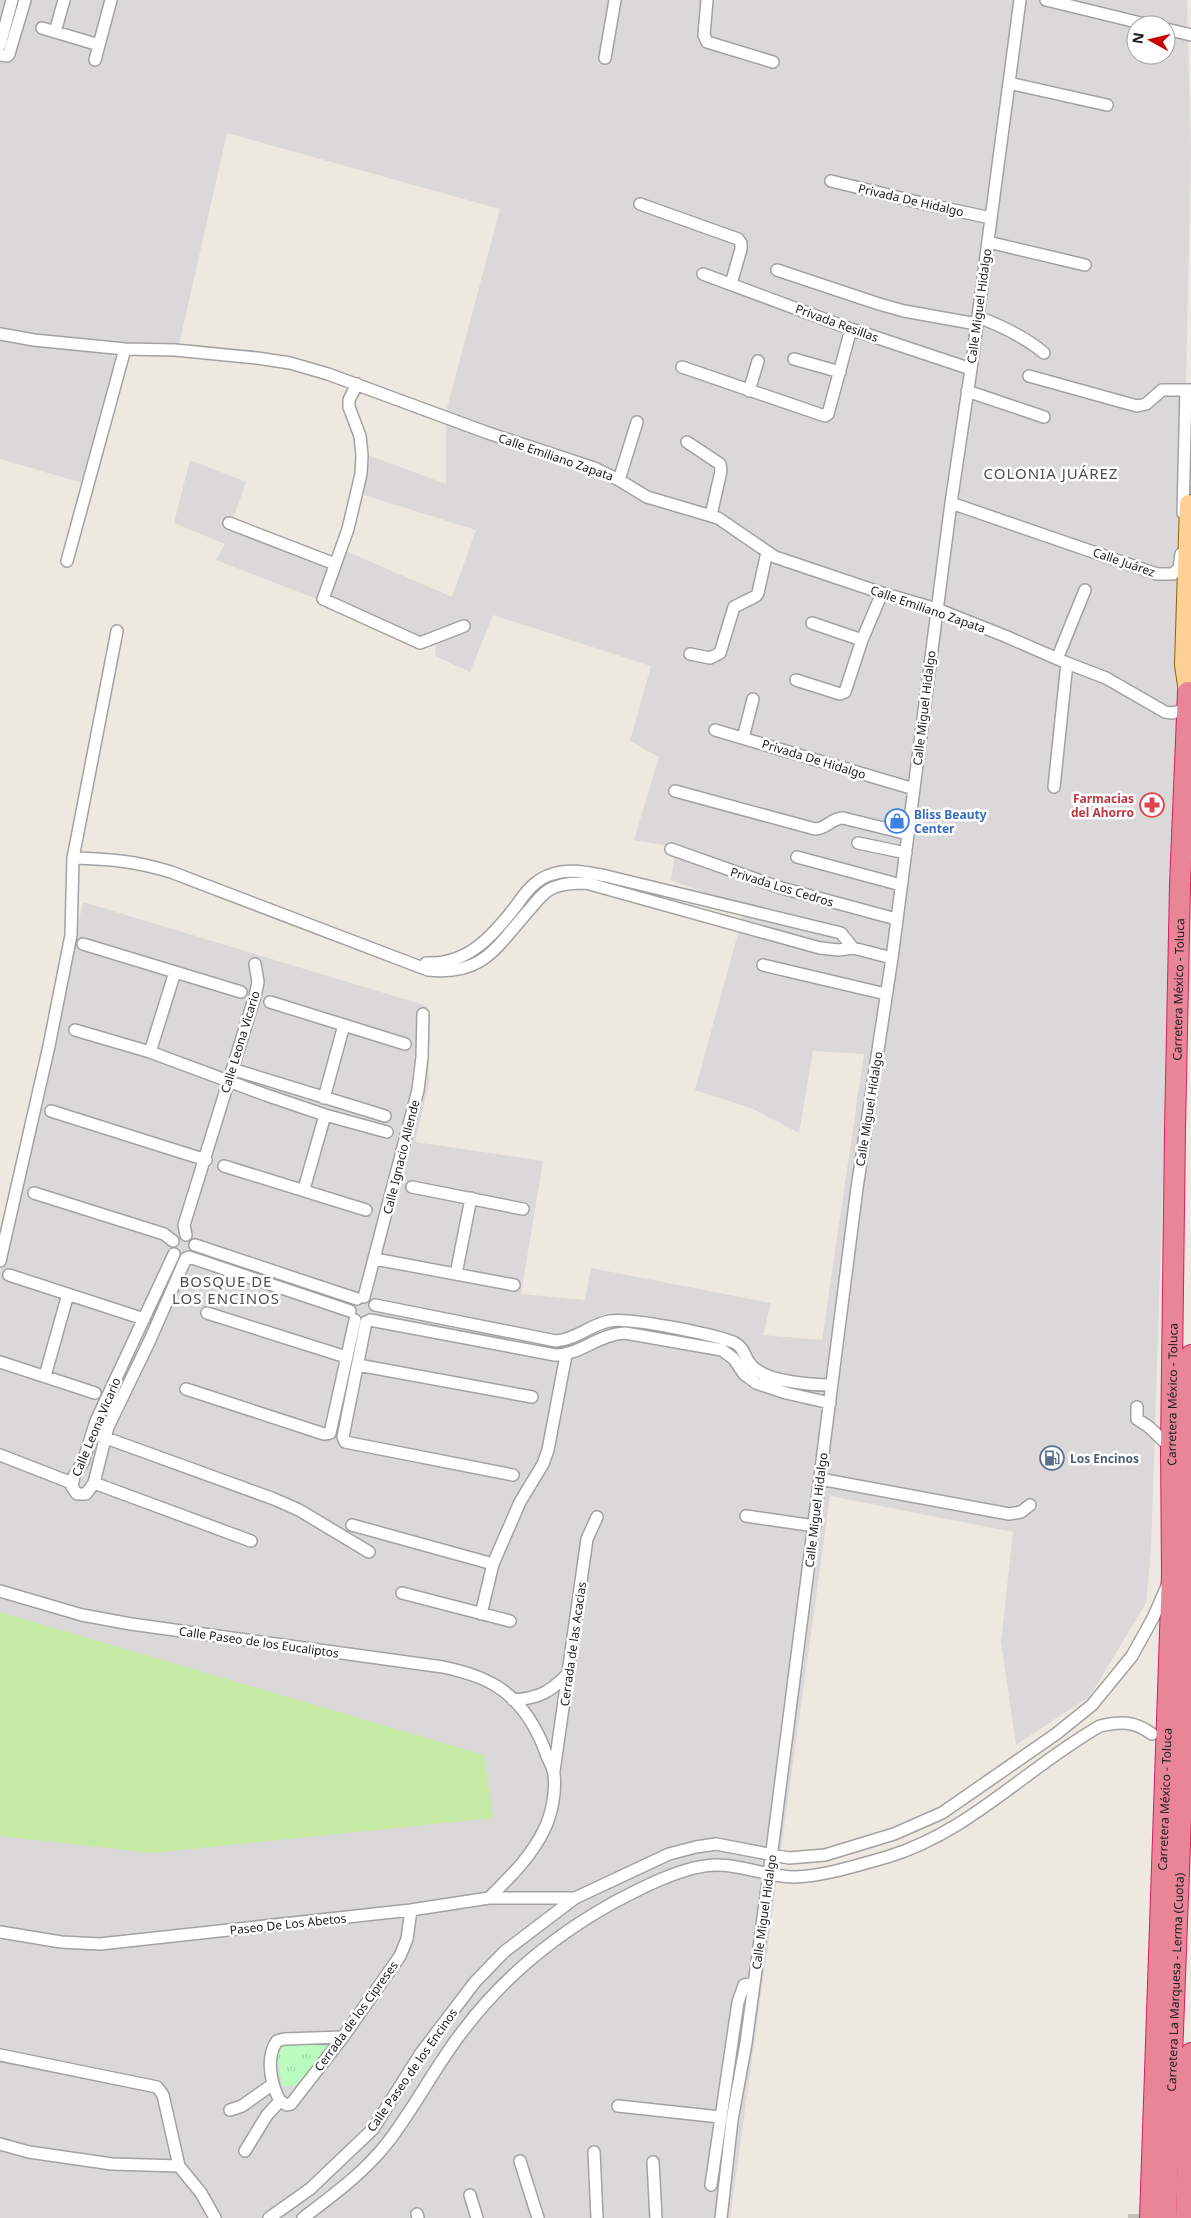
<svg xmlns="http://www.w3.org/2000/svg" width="1191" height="2218" font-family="'Noto Sans',sans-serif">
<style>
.residential{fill:#dad8d8;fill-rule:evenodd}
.grass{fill:#c6eaa4}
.park{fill:url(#park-tufts)}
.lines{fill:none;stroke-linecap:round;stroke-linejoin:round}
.primary-tunnel{stroke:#c3c0b9;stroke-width:18;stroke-dasharray:18 9;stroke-linecap:butt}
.motorway-tunnel{stroke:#c3c0b9;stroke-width:20;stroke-dasharray:20 10;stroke-linecap:butt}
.minor-casing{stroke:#a2a2a2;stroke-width:14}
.primary-casing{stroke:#936200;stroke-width:20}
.motorway-casing{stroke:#db1e5f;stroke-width:22}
.minor{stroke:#fff;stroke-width:11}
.primary{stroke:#fed095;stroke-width:18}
.motorway{stroke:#e88597;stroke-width:20}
.labels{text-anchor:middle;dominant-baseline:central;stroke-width:5;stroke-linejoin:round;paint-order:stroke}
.street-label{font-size:12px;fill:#1b1b1b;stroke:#fff}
.health-label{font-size:12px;font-weight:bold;fill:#be3a42;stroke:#fff;text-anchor:end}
.shop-label{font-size:12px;font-weight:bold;fill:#366cbe;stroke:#fff;text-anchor:start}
.service-label{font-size:12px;font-weight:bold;fill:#4e5e75;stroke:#fff;text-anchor:start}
.quarter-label{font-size:15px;letter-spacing:1px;fill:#4e4e4e;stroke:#fff}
</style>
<defs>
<pattern id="park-tufts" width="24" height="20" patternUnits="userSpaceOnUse" patternTransform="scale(1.25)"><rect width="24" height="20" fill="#bafbbf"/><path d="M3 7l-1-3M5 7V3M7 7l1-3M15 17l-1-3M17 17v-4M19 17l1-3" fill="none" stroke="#9fd7a4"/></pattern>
</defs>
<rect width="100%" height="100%" fill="#ede9e0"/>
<!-- residential -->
<path class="residential" d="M0,0H1187L1191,153L1180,653L1151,1550L1146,1603L1090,1696L1016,1745L1001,1642L1013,1532L830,1496L730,2218H0V1273L83,902L427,1006L429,1082L415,1142L543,1161L521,1294L585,1300L591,1268L771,1303L763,1335L822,1340L864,1054L813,1051L799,1133L753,1109L695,1090L745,908L671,880L676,847L634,840L659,757L630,741L651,666L493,615L470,672L435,656L436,645L216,560L225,544L174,523L190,460L246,482L233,519L334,563L341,549L452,597L476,530L364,495L365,454L446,484V412L500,209L227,133L178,349H120L83,483L0,459ZM1136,25H1166V55H1136Z"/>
<!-- grass -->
<path class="grass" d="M0,1612L484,1755L493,1818L152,1853L0,1836Z"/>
<!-- park -->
<path class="park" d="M300,2043L329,2044L311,2072L295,2086H282L277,2053L284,2044Z"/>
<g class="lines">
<!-- primary-tunnel -->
<path class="primary-tunnel" d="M1189,504L1191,482"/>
<!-- motorway-tunnel -->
<path class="motorway-tunnel" d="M1138,2214V2218"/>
<!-- minor casing -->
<g class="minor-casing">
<path id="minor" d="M707,0L704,35L707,42L773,62
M1046,0L1149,25
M42,28L99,45
M1166,29L1191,35
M55,32L64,0
M0,45L12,0
M0,55L7,56L9,54L25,0
M605,58L615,0
M95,60L111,0
M1009,83L1107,105
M831,181L930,205L991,218
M640,204L738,239L741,243V249L731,284
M988,242L1085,265
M777,270L879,304L904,311L977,324
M703,274L851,329L971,369
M978,317C1002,326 1024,336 1044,353
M0,334L34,340L125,349L175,350L257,358L290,363L328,374L488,433L594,468L619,480L647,497L718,518L775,557L882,593L937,609L1005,636L1067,663L1106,678L1165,712L1172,713L1187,709
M794,359L840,372
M682,367L825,416L828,414L851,329
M1029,376L1137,406L1146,404L1162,390H1186
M357,384L349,400V407L360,436L362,455L361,474L348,529L323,599L420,643L464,626
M749,391L758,361
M967,391L1044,417
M687,442L720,464L721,471L711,515
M619,480L637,422
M951,503L1157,574H1173L1179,568L1181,554
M1183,513L1186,390H1191
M229,523L335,564
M67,561L125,349
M812,623L862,640
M690,654L710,658L720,653L734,607L756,596L758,593L767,552
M1057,659L1085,590
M796,680L840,694L845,692L862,640L882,593
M715,730L914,789
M743,738L753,699
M1054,787L1067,663
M675,791L815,829C827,829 831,818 843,818L908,834
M858,843L906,853
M671,849L778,887L896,919
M797,857L901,885
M73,858C110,859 135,861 171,872L428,970C484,976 496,947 530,909C537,901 544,891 555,887C565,883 575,883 586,883L820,948L839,950L853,948L892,958
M83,944L241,992
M426,963C467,965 492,937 516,906C525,893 536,878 553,874C570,868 589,873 606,876L841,933L853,948
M763,965L886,994
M270,1002L405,1044
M75,1030L150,1052L266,1095L325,1115L387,1132
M150,1052L175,972
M232,1069L385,1116
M324,1098L344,1025
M51,1111L206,1160
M224,1166L366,1210
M412,1187L523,1209
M304,1189L325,1115
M34,1193L164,1234L173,1241
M186,1235L184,1225L255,996L258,982L255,964
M195,1245L357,1299
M174,1254L96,1421L83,1462L74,1476L72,1487L77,1494H86L94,1483L108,1427L150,1340L186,1258
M189,1257L350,1311
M375,1259L514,1285
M0,1261L49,1046L71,935L73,858L117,631
M456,1274L471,1198
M9,1275L144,1319
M364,1297L418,1090L422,1057L423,1014
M375,1305L556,1341C575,1340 590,1325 609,1321C630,1317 711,1334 733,1342C745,1347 744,1358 752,1366C767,1382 812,1385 832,1385
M207,1313L346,1357
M370,1320L555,1355C580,1355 599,1334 625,1333L722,1350L734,1359L744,1374L756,1383L786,1393L830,1403
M366,1322L343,1437L345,1442L513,1475
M0,1362L95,1393
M358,1365L532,1397
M45,1376L68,1294
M186,1389L324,1434L330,1433L355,1320
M1137,1407V1419L1149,1427L1171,1448
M98,1435L274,1499L299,1510L369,1552
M0,1455L72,1483
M820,1479L1009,1514L1021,1512L1030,1505
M94,1483L251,1541
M746,1516L815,1526
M352,1525L493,1564
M0,1591L82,1615L131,1624L443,1667C461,1671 477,1675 493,1684C521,1700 537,1727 547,1756C550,1762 553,1768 554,1774C556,1792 552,1814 544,1830C531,1857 510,1877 489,1898
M402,1593L510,1621
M481,1614L493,1564L520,1502L543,1464L548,1450L566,1355
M513,1700C540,1698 550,1692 569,1673
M554,1771L587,1539L597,1517
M0,1932L61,1942L100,1944L411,1910L489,1898H575
M0,2055L157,2087L163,2095L179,2166L201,2193L215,2218
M280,2101L287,2105L291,2104L343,2037L400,1956L407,1939L411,1910
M280,2101C271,2084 265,2058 277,2041L284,2039L343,2037
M618,2106L720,2117
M230,2110L242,2106L273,2084
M0,2144L29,2152L112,2164L179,2166
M245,2151L267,2115L280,2101
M594,2152L597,2218
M520,2161L538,2218
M653,2162L656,2218
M711,2185L738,2002L744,1985L754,1983
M470,2195L477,2218
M417,2214L418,2218
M269,2218L310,2189L373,2129L421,2053L475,1982L504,1952L575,1898L669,1854L696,1847L716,1844L789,1858L825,1855L894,1834L942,1813L1056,1734L1092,1705L1132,1656L1154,1616L1167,1586
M303,2218C333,2195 365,2172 388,2142C415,2107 435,2067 462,2032C501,1980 554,1936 611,1904C639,1889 684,1865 717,1865C743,1865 769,1877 795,1877C825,1876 858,1865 887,1857C970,1832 1026,1768 1100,1726C1121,1721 1134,1721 1152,1734
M721,2218L732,2120L746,2043L769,1874L857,1188L892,958L951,503L971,369L1020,0"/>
</g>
<!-- primary casing -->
<g class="primary-casing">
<path id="primary" d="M1188,692L1184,665L1189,504"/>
</g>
<!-- motorway casing -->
<g class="motorway-casing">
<g id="motorway">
<path id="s1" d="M1150,2218L1172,1574L1171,1448L1175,1130L1180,885L1188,692"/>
<path id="s2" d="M1166,2218L1183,1763L1191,1355"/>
<path d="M1186,2218L1191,2053"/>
</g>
</g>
<!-- minor -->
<use href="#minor" class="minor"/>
<!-- primary -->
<use href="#primary" class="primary"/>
<!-- motorway -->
<use href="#motorway" class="motorway"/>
</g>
<!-- icons -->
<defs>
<g id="pharmacy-ring" transform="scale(1.25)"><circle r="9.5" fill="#fff" stroke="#e0444e" stroke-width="1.5"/><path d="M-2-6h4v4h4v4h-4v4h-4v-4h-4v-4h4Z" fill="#e0444e"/></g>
<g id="shop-ring" transform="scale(1.25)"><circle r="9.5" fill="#fff" stroke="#3f7fe0" stroke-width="1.5"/><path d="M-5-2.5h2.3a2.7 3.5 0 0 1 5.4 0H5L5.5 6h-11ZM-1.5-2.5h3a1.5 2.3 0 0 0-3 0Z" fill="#3f7fe0"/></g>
<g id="fuel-ring" transform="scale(1.25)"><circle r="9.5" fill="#fff" stroke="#5c6f8a" stroke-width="1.5"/><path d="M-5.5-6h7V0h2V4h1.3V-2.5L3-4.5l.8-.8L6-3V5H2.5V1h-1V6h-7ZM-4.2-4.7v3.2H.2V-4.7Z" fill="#5c6f8a"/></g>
</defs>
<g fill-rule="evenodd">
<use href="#pharmacy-ring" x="1152" y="805"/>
<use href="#shop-ring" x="897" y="821"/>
<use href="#fuel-ring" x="1052" y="1458"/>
</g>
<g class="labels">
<!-- street labels -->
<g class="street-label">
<text transform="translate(911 200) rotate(13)">Privada De Hidalgo</text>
<text transform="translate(979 306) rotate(-82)">Calle Miguel Hidalgo</text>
<text transform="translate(837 323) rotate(20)">Privada Resillas</text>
<text transform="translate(556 457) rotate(19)">Calle Emiliano Zapata</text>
<text transform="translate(1124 562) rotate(19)">Calle Juárez</text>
<text transform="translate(928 609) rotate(19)">Calle Emiliano Zapata</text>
<text transform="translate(924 708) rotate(-83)">Calle Miguel Hidalgo</text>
<text transform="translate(814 759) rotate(17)">Privada De Hidalgo</text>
<text transform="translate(782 887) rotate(17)">Privada Los Cedros</text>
<text stroke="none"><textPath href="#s1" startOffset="1229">Carretera México - Toluca</textPath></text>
<text transform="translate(240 1042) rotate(-73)">Calle Leona Vicario</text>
<text transform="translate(869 1109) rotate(-81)">Calle Miguel Hidalgo</text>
<text transform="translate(401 1157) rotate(-76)">Calle Ignacio Allende</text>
<text stroke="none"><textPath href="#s1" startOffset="824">Carretera México - Toluca</textPath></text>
<text transform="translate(96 1427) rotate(-67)">Calle Leona Vicario</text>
<text transform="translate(816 1510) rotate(-83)">Calle Miguel Hidalgo</text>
<text transform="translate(259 1642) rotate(8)">Calle Paseo de los Eucaliptos</text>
<text transform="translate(573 1644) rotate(-82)">Cerrada de las Acacias</text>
<text stroke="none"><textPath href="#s1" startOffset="419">Carretera México - Toluca</textPath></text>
<text transform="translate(764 1912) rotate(-82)">Calle Miguel Hidalgo</text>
<text transform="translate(288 1924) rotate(-6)">Paseo De Los Abetos</text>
<text stroke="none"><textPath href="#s2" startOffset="236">Carretera La Marquesa - Lerma (Cuota)</textPath></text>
<text transform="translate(356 2016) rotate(-54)">Cerrada de los Cipreses</text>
<text transform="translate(412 2070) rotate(-55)">Calle Paseo de los Encinos</text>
</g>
<!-- health labels -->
<g class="health-label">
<text x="1134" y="798">Farmacias<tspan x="1134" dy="14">del Ahorro</tspan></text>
</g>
<!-- shop labels -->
<g class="shop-label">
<text x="914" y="814">Bliss Beauty<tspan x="914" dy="14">Center</tspan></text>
</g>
<!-- service labels -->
<g class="service-label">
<text x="1070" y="1458">Los Encinos</text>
</g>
<!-- quarter labels -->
<g class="quarter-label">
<text x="1051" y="473">COLONIA JUÁREZ</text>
<text x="226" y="1281">BOSQUE DE<tspan x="226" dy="17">LOS ENCINOS</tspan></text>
</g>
</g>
<!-- north arrow -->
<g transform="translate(1151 40) rotate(278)"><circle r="24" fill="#ffffff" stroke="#a4a4a4"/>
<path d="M0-4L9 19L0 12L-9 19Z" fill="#c70000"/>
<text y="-8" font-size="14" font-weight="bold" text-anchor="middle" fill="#1b1b1b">N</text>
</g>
</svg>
